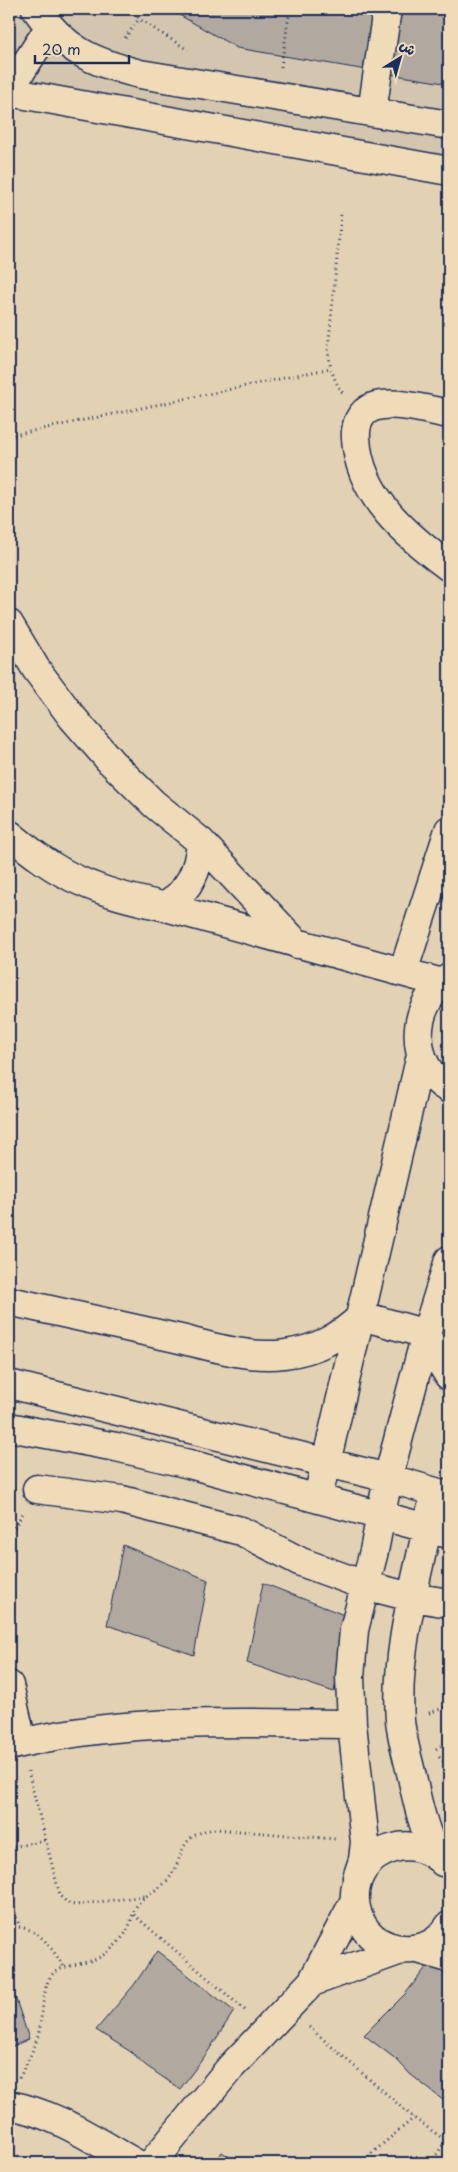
<svg xmlns="http://www.w3.org/2000/svg" width="458" height="2172" font-family="'Playpen Sans','Playpen Sans Arabic',sans-serif">
<style>
.built{fill:#d4c5ae}
.building{fill:#b1a99f;stroke:#1b2f5e}
.lines{fill:none;stroke-linecap:round;stroke-linejoin:round}
.minor-casing{stroke:#1b2f5e;stroke-width:31}
.path{stroke:#1b2f5e;stroke-width:3;stroke-dasharray:1 4;stroke-linecap:butt}
.minor{stroke:#f0dbb9;stroke-width:28}
</style>
<rect width="100%" height="100%" fill="#e3d1b4"/>
<filter id="ink" filterUnits="userSpaceOnUse"><feTurbulence type="fractalNoise" baseFrequency=".02" numOctaves="2"/><feDisplacementMap in="SourceGraphic" scale="10" xChannelSelector="R" yChannelSelector="G"/><feConvolveMatrix kernelMatrix="1 2 1 2 8 2 1 2 1" color-interpolation-filters="sRGB"/></filter>
<g filter="url(#ink)">
<!-- built -->
<path class="built" d="M9,9H449V163L9,87Z"/>
<!-- building -->
<path class="building" d="M169,9H449V84L237,48Z
M123,1545L208,1580L194,1655L107,1625Z
M263,1583L349,1617L334,1692L247,1663Z
M157,1951L234,2011L207,2053L180,2089L145,2065L131,2052L96,2030L134,1985Z
M431,1961L449,1979V2094L444,2101L410,2074L397,2060L364,2035L406,1993Z
M9,1978L29,2039L9,2048Z
M222,2152L239,2163H215Z"/>
<g class="lines">
<!-- minor casing -->
<g class="minor-casing">
<path id="minor" d="M36,9C65,50 92,62 140,74L449,125
M9,90L49,28
M9,92L449,171
M372,112L387,9
M449,414C428,410 394,400 373,407C360,412 355,425 356,438C359,496 406,535 449,567
M9,624L36,669L72,717L111,762L154,804L201,842L297,944
M9,834C31,852 54,870 80,881C108,894 137,900 166,907L442,983
M166,907C190,887 198,873 201,842
M403,972L449,830
M449,978C410,1003 407,1066 449,1089
M9,1301C65,1313 120,1326 176,1338C210,1346 250,1359 285,1354C316,1350 339,1338 362,1316L426,1334L436,1355L449,1376
M9,1384L388,1478L449,1496
M9,1427L116,1447L189,1464L449,1534
M37,1489L122,1500L241,1531L301,1562L364,1585L411,1597L449,1603
M318,1497L421,1055
M431,1510C417,1580 395,1648 400,1721C402,1739 408,1759 412,1777C418,1805 424,1831 437,1857
M9,1685L22,1742
M9,1746C121,1717 237,1723 352,1724
M443,1862C430,1849 411,1843 394,1848C332,1865 348,1954 412,1949C428,1948 441,1939 449,1926
M357,1878L363,1860L365,1842L352,1724L350,1677L354,1630L374,1551L388,1478L426,1334L449,1260
M418,1949L449,1958
M312,1982L401,1950
M9,2105C55,2113 94,2140 135,2163
M152,2163L230,2068L312,1982L354,1902"/>
</g>
<!-- path -->
<path class="path" d="M132,9L139,19L188,50
M125,38L139,19
M281,67L290,9
M341,215L328,351C330,366 333,380 343,393
M9,436L331,368
M9,1536L23,1513
M429,1713L449,1706
M436,1749L449,1740
M439,1757L449,1767
M28,1771L60,1896L69,1904L75,1905L145,1896
M9,1848L45,1840
M9,1888L19,1926
M134,1915L246,2011
M9,1927C37,1924 50,1946 64,1967
M309,2027L414,2118L445,2140
M19,2078C27,2064 33,2051 38,2036C42,2022 43,1987 50,1977C60,1964 82,1965 96,1959C107,1954 117,1945 124,1935C131,1927 131,1916 136,1907C142,1896 156,1891 165,1883C187,1861 173,1834 216,1829L335,1839
M360,2163L414,2118
M431,2163L449,2136"/>
<!-- minor -->
<use href="#minor" class="minor"/>
</g>
</g>
<!-- margin -->
<rect width="458" height="2172" fill="none" stroke="#f0dbb9" stroke-width="30"/>
<rect x="15" y="15" width="428" height="2142" fill="none" stroke="#1b2f5e" stroke-width="2" filter="url(#ink)"/>
<!-- north arrow -->
<g transform="translate(400 58) rotate(37)" stroke="#f0dbb9" stroke-width="4" paint-order="stroke">
<path d="M0-4L9 19L0 12L-9 19Z" fill="#1b2f5e"/>
<text y="-8" font-size="14" font-weight="bold" text-anchor="middle" fill="#1b2f5e">ش</text>
</g>
<!-- scale -->
<path d="M35 55v8h94v-8" fill="none" stroke="#1b2f5e" stroke-width="2.5"/>
<text x="42" y="55" font-size="15" fill="#1b2f5e" stroke="#f0dbb9" stroke-width="4" paint-order="stroke">20 m</text>
</svg>
